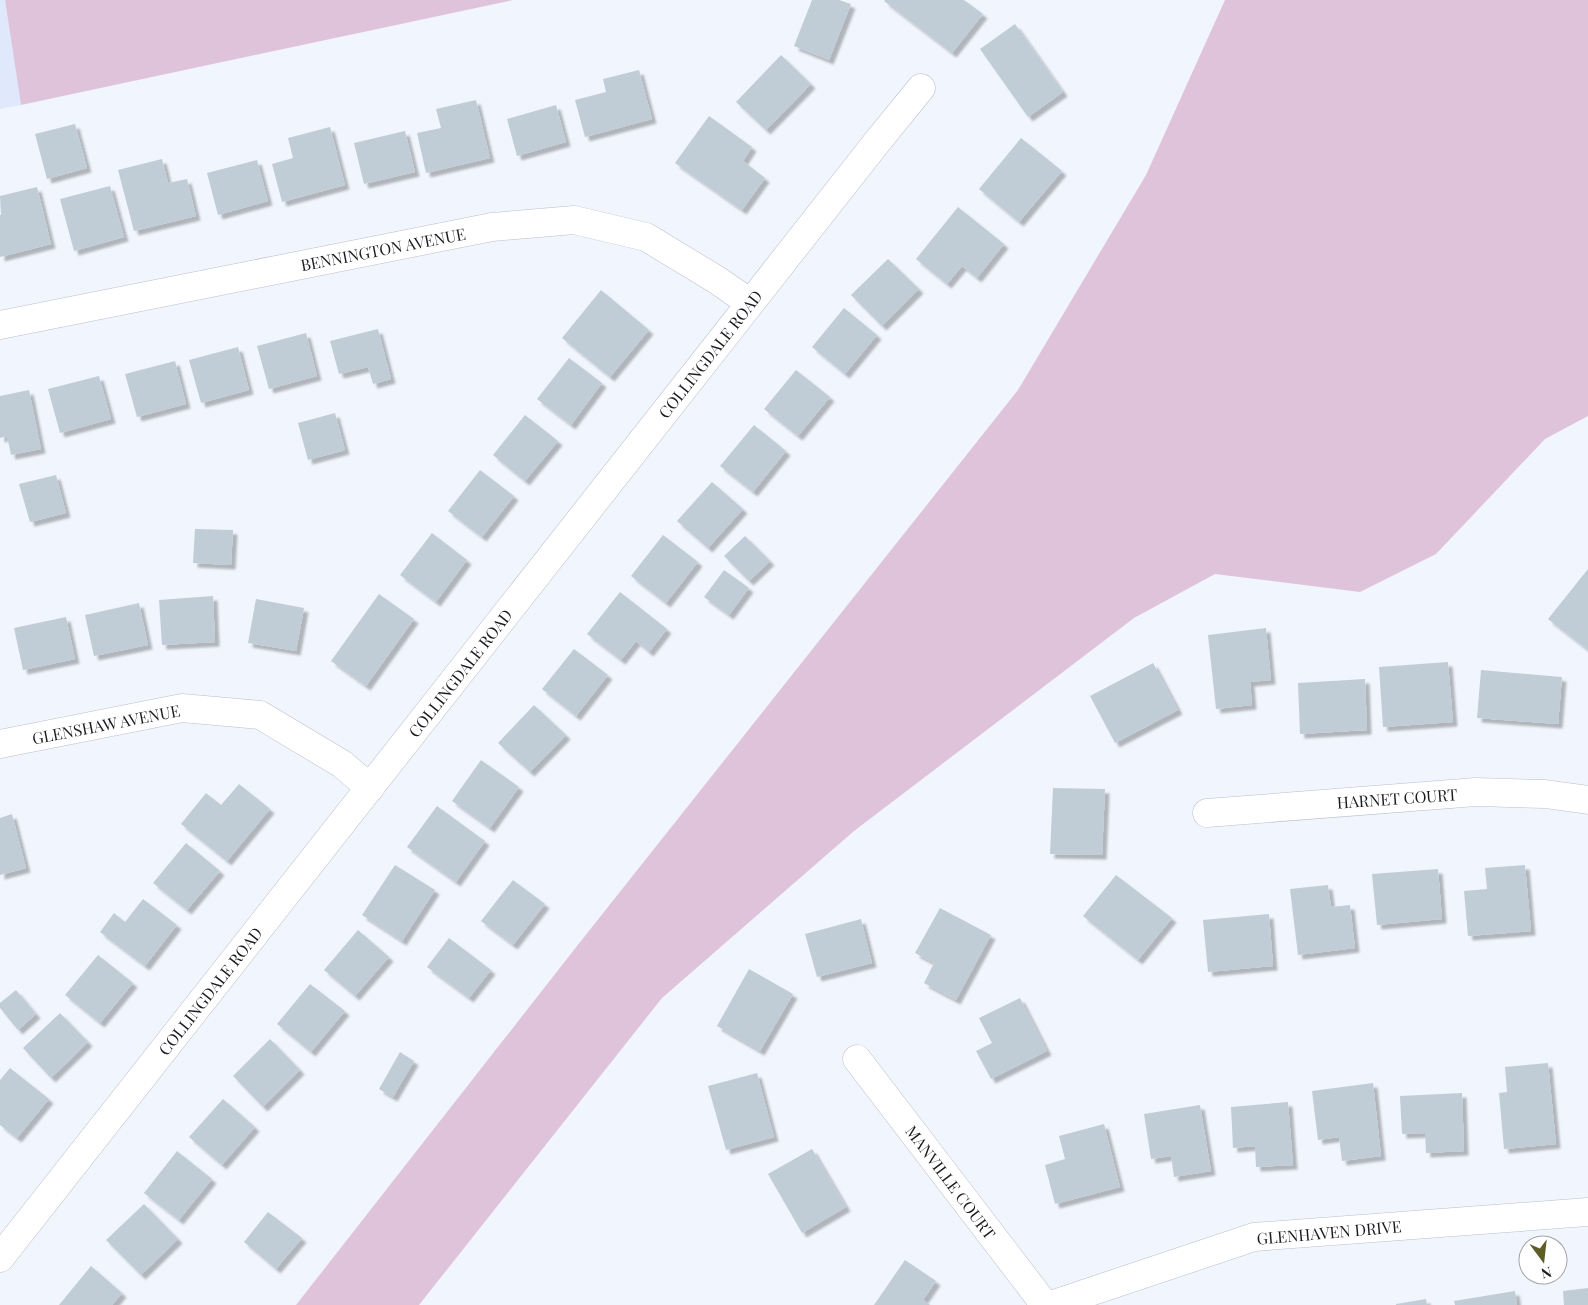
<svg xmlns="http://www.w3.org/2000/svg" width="1588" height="1305" font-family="'Playfair Display',serif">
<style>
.built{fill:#e0e8fc}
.green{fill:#dfc3da}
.building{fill:#c0cdd6;filter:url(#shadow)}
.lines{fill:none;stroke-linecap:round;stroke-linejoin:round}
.street-casing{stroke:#babfcc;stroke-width:29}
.street{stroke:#fff;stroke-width:28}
.labels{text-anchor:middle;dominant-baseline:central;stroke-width:4;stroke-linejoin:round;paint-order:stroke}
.street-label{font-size:16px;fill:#191b1f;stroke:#fff}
</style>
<defs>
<filter id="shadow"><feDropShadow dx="4.5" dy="4.5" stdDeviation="1" flood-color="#0004"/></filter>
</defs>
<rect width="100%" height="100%" fill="#f1f5fd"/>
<!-- built -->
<path class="built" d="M0,0H5L21,105L0,109Z"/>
<!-- green -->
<path class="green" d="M5,0H513L21,105Z
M1225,0H1588V416L1545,439L1436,554L1360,592L1215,574L1134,618L854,831L662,998L419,1305H296L577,946L1018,390L1146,175Z"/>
<!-- building -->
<path class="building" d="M812,0H839L851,4L829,60L794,46Z
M885,0H964L983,14L952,53L884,1Z
M1015,24L1063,92L1028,117L980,49Z
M781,55L811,84L766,130L736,102Z
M639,70L652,119L585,137L575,100L606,92L603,79Z
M476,100L490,158L426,173L417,133L441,128L436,109Z
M556,105L566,142L517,156L507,119Z
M709,116L752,147L743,161L765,178L742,210L675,163Z
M75,124L87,168L47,179L35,134Z
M330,127L345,185L282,202L272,164L293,158L288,138Z
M405,131L415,172L364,184L354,143Z
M1021,138L1062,171L1019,222L979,189Z
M162,159L168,183L187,179L196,216L134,231L118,170Z
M257,160L268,201L218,215L207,173Z
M110,186L124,237L74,251L60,199Z
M37,187L51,244L0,257V215H1L0,196Z
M958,207L1004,244L977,278L962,266L947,284L916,259Z
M888,259L919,289L882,326L851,295Z
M601,290L649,330L610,377L562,338Z
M844,308L877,335L845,374L812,347Z
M378,329L391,379L373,384L368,367L339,374L330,341Z
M306,333L317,376L269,389L257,346Z
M238,347L249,390L201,403L189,360Z
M569,358L602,383L571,425L537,399Z
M175,361L186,404L137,417L125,374Z
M796,370L830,397L798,436L764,409Z
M99,376L111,419L60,433L48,389Z
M29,390L41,449L11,455L7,436L0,438V396Z
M335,413L345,450L308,460L298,423Z
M525,415L558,441L525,481L493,455Z
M754,425L786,451L753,492L720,466Z
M480,470L514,496L482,537L448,511Z
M56,475L66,513L30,522L19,484Z
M712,482L743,509L708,548L677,521Z
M195,529L233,530L231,565L193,563Z
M432,533L467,560L436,602L400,575Z
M663,535L698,562L666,603L631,576Z
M745,536L770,561L749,581L724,556Z
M1588,569V650L1548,619Z
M724,570L749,588L729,615L704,597Z
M620,592L667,629L649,652L636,641L621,660L587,634Z
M379,594L414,619L366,686L331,661Z
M213,596L215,642L162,645L159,600Z
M256,599L304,608L296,651L248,643Z
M139,603L148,645L94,656L85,615Z
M66,617L75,659L23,670L14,628Z
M1266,628L1271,680L1250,682L1252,705L1216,709L1208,635Z
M574,649L608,675L576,716L542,689Z
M1448,662L1453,722L1383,727L1379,667Z
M1153,663L1178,710L1115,743L1090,696Z
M1481,670L1562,677L1558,724L1477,718Z
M1365,679L1367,730L1300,734L1298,683Z
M534,705L566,735L530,772L498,743Z
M481,760L519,787L490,828L452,801Z
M239,784L270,809L227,861L181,824L206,793L221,805Z
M1053,788L1105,789L1102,855L1050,854Z
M437,806L485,841L456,882L407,847Z
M12,814L26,868L0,875V818Z
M186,843L220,871L187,910L153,883Z
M395,865L435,890L402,941L362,915Z
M1525,865L1531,931L1468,936L1464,891L1487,889L1485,868Z
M1438,869L1442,919L1377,925L1372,874Z
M1116,875L1172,918L1138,960L1083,916Z
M513,880L545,904L513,945L481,921Z
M1328,885L1331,907L1350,905L1355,948L1298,955L1290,889Z
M143,899L177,925L145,966L100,932L114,913L125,922Z
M940,908L991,935L956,1000L924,983L934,963L915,953Z
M1269,914L1273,966L1208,972L1203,920Z
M861,919L872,963L817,977L805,934Z
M358,930L389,957L355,996L324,970Z
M449,938L491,970L469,998L427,967Z
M98,955L133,983L100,1023L65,995Z
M749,969L793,994L760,1051L717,1026Z
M310,984L345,1011L311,1052L277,1024Z
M16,990L36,1014L18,1030L0,1008V1003Z
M1020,998L1047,1051L991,1079L976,1051L992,1043L979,1018Z
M60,1013L88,1042L51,1078L23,1048Z
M270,1039L300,1070L263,1107L233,1076Z
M400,1052L414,1061L393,1097L379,1089Z
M1548,1063L1556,1144L1504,1149L1499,1093L1507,1092L1505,1067Z
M10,1068L49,1099L17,1138L0,1125V1080Z
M757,1073L774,1137L726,1150L708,1086Z
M1373,1083L1381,1156L1342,1161L1339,1137L1318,1140L1312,1091Z
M1462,1093L1464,1151L1426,1153L1425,1133L1402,1134L1400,1096Z
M223,1099L255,1127L222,1165L189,1137Z
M1288,1102L1293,1165L1256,1167L1255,1146L1233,1148L1231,1107Z
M1200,1105L1211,1171L1174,1177L1171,1156L1151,1159L1144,1114Z
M1104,1124L1120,1187L1055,1204L1045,1165L1065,1159L1059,1136Z
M812,1149L846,1207L802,1233L768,1174Z
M177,1151L212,1179L179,1220L144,1193Z
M144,1204L178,1239L141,1275L106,1240Z
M268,1212L302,1238L276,1269L244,1242Z
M905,1260L936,1281L923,1300L930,1305H874Z
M91,1266L122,1293L112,1305H59Z
M1588,1288V1305H1564L1563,1291Z
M1515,1291L1517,1305H1455L1454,1301Z
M1426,1299L1427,1305H1396V1304Z"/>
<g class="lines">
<!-- street casing -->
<g class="street-casing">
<path id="street" d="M0,325L492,227L574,220L646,237L717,280L750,303
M0,744L182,708L260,715L342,764L370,788
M1207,813L1476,792L1545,794L1588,800
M857,1059L1045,1305
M0,1258L877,142L921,88
M1051,1305L1254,1237L1588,1212"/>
</g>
<!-- street -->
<use href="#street" class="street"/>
</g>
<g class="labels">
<!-- street labels -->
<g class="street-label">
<text transform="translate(383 249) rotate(-11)">BENNINGTON AVENUE</text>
<text transform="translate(710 354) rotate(-52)">COLLINGDALE ROAD</text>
<text transform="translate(460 673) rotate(-52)">COLLINGDALE ROAD</text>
<text transform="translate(106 724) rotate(-11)">GLENSHAW AVENUE</text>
<text transform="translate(1397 798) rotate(-4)">HARNET COURT</text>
<text transform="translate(210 991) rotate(-52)">COLLINGDALE ROAD</text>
<text transform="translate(951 1182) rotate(53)">MANVILLE COURT</text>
<text transform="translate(1329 1232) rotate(-5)">GLENHAVEN DRIVE</text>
</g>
</g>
<!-- north arrow -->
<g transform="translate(1543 1260) rotate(165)"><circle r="24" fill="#ffffff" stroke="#a3a4a5"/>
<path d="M0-4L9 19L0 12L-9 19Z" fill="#5f5c28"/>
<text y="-8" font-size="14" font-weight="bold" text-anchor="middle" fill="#191b1f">N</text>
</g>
</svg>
